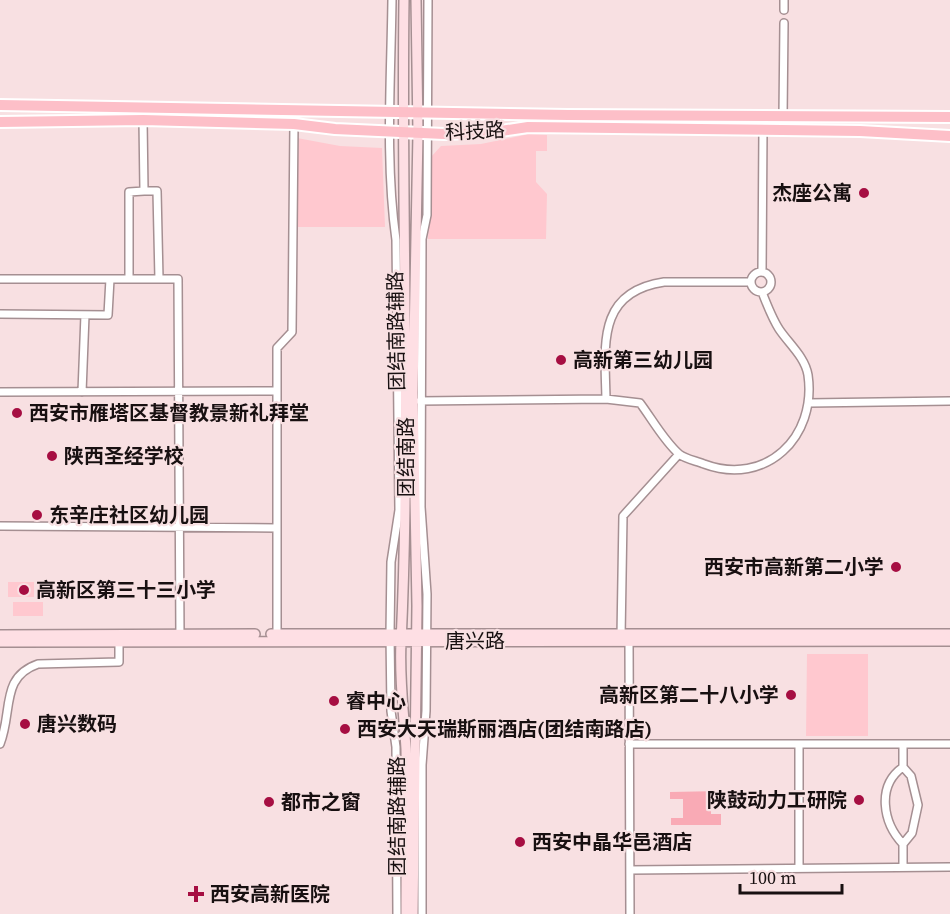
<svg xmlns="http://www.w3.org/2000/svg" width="950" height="914" font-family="'Source Serif 4','Noto Sans SC',serif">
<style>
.green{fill:#ffc8cf}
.water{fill:#f9aab5}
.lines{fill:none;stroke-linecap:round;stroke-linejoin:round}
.street-casing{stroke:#a58f92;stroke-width:10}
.secondary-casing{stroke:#a58f92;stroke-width:12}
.primary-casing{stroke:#fff;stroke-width:14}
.street{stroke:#fff;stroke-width:7}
.secondary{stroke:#fedfe4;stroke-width:9}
.primary{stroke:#fdbfc8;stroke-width:10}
.poi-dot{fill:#a60e42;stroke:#f8e0e2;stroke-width:2}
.labels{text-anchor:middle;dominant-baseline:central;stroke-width:4.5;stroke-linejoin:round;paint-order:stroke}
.street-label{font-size:20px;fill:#181011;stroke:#f8e0e2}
.poi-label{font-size:20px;font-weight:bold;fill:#181011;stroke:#f8e0e2;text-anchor:start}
</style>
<rect width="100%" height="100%" fill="#f8e0e2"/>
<!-- green -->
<path class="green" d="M529,134L547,135V151H536V182L547,194L546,239H428L431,157L441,146L481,144Z
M297,138L340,146L382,148L385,227H295Z
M8,582H34V597H8Z
M13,602H43V616H13Z
M807,654H868V736H806Z"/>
<!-- water -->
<path class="water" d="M721,791V802H711V814H721V825H671V818H683V799H670V792Z"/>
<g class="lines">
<!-- street casing -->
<g class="street-casing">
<path id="street" d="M392,0C391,80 385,161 396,240L399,510L391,562L390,634L391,711L396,747L397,914
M784,10V0
M783,116L784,23
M143,120L144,191H157L159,279
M762,271L763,129
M751 282a10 10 0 1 1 20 0a10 10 0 1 1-20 0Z
M0,279H178L180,638
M129,279V192L144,191
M0,314L108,315L110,279
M0,392L276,391
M82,392L85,315
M606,399C605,346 596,292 664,282H751
M420,401L606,399L640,403C652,419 664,441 679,454C685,459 697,461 704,464C766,487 817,437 808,375C805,357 789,344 779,329C772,318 767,305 762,292
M809,403L950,401
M0,526L277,528
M621,637L623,516L679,454
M277,638V348L292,332L294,124
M629,641L630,914
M0,744C13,711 0,677 38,664L119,662V641
M629,744H950
M799,744V868
M903,744V767L911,776L918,805L912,833L903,844V867
M903,767C876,786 883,823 903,844
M630,870L950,867
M422,914V765L426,711L427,594L421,507L422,239L427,215L428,0"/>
</g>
<!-- secondary casing -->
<g class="secondary-casing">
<path id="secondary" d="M404,0C401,214 411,429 401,643C399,678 404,714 406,749C407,804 406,859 406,914
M271,634H950
M0,635L255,634
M0,642L950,641
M413,914L417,606L413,393L418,133L416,0"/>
</g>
<!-- primary casing -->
<g class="primary-casing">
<path id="primary" d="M0,105L568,115L950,117
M0,122L143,120L294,124L335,129L444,134L494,132L528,127L860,131L950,136"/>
</g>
<!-- street -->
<use href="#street" class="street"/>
<!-- secondary -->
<use href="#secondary" class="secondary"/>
<!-- primary -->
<use href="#primary" class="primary"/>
</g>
<!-- markers -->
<g class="poi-dot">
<circle cx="864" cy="193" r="6"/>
<circle cx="561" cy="360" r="6"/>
<circle cx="17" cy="413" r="6"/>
<circle cx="52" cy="456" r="6"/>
<circle cx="37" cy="515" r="6"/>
<circle cx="896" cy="567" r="6"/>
<circle cx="24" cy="590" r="6"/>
<circle cx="791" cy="695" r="6"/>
<circle cx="334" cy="701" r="6"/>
<circle cx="25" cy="724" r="6"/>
<circle cx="345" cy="729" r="6"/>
<circle cx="859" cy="800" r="6"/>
<circle cx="269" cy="802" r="6"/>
<circle cx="520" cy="842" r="6"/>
<path d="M193 885h6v6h6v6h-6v6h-6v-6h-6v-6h6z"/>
</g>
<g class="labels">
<!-- street labels -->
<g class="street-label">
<text transform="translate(475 131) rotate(-3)">科技路</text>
<text transform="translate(396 331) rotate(-91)">团结南路辅路</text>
<text transform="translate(406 457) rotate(-90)">团结南路</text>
<text x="475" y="641">唐兴路</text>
<text transform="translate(397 816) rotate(-90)">团结南路辅路</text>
</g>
<!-- poi labels -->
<g class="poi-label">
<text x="852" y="193" text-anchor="end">杰座公寓</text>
<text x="573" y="360">高新第三幼儿园</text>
<text x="29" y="413">西安市雁塔区基督教景新礼拜堂</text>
<text x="64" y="456">陕西圣经学校</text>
<text x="49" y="515">东辛庄社区幼儿园</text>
<text x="884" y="567" text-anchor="end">西安市高新第二小学</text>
<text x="36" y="590">高新区第三十三小学</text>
<text x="779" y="695" text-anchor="end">高新区第二十八小学</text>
<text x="346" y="701">睿中心</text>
<text x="37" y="724">唐兴数码</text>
<text x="357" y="729">西安大天瑞斯丽酒店(团结南路店)</text>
<text x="847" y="800" text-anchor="end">陕鼓动力工研院</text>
<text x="281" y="802">都市之窗</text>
<text x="532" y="842">西安中晶华邑酒店</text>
<text x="210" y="894">西安高新医院</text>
</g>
</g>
<!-- scale -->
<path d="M740 884v9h102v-9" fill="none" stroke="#181011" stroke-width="3"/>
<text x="749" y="884" font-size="18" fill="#181011" stroke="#f8e0e2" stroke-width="4.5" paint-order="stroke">100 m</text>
</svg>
